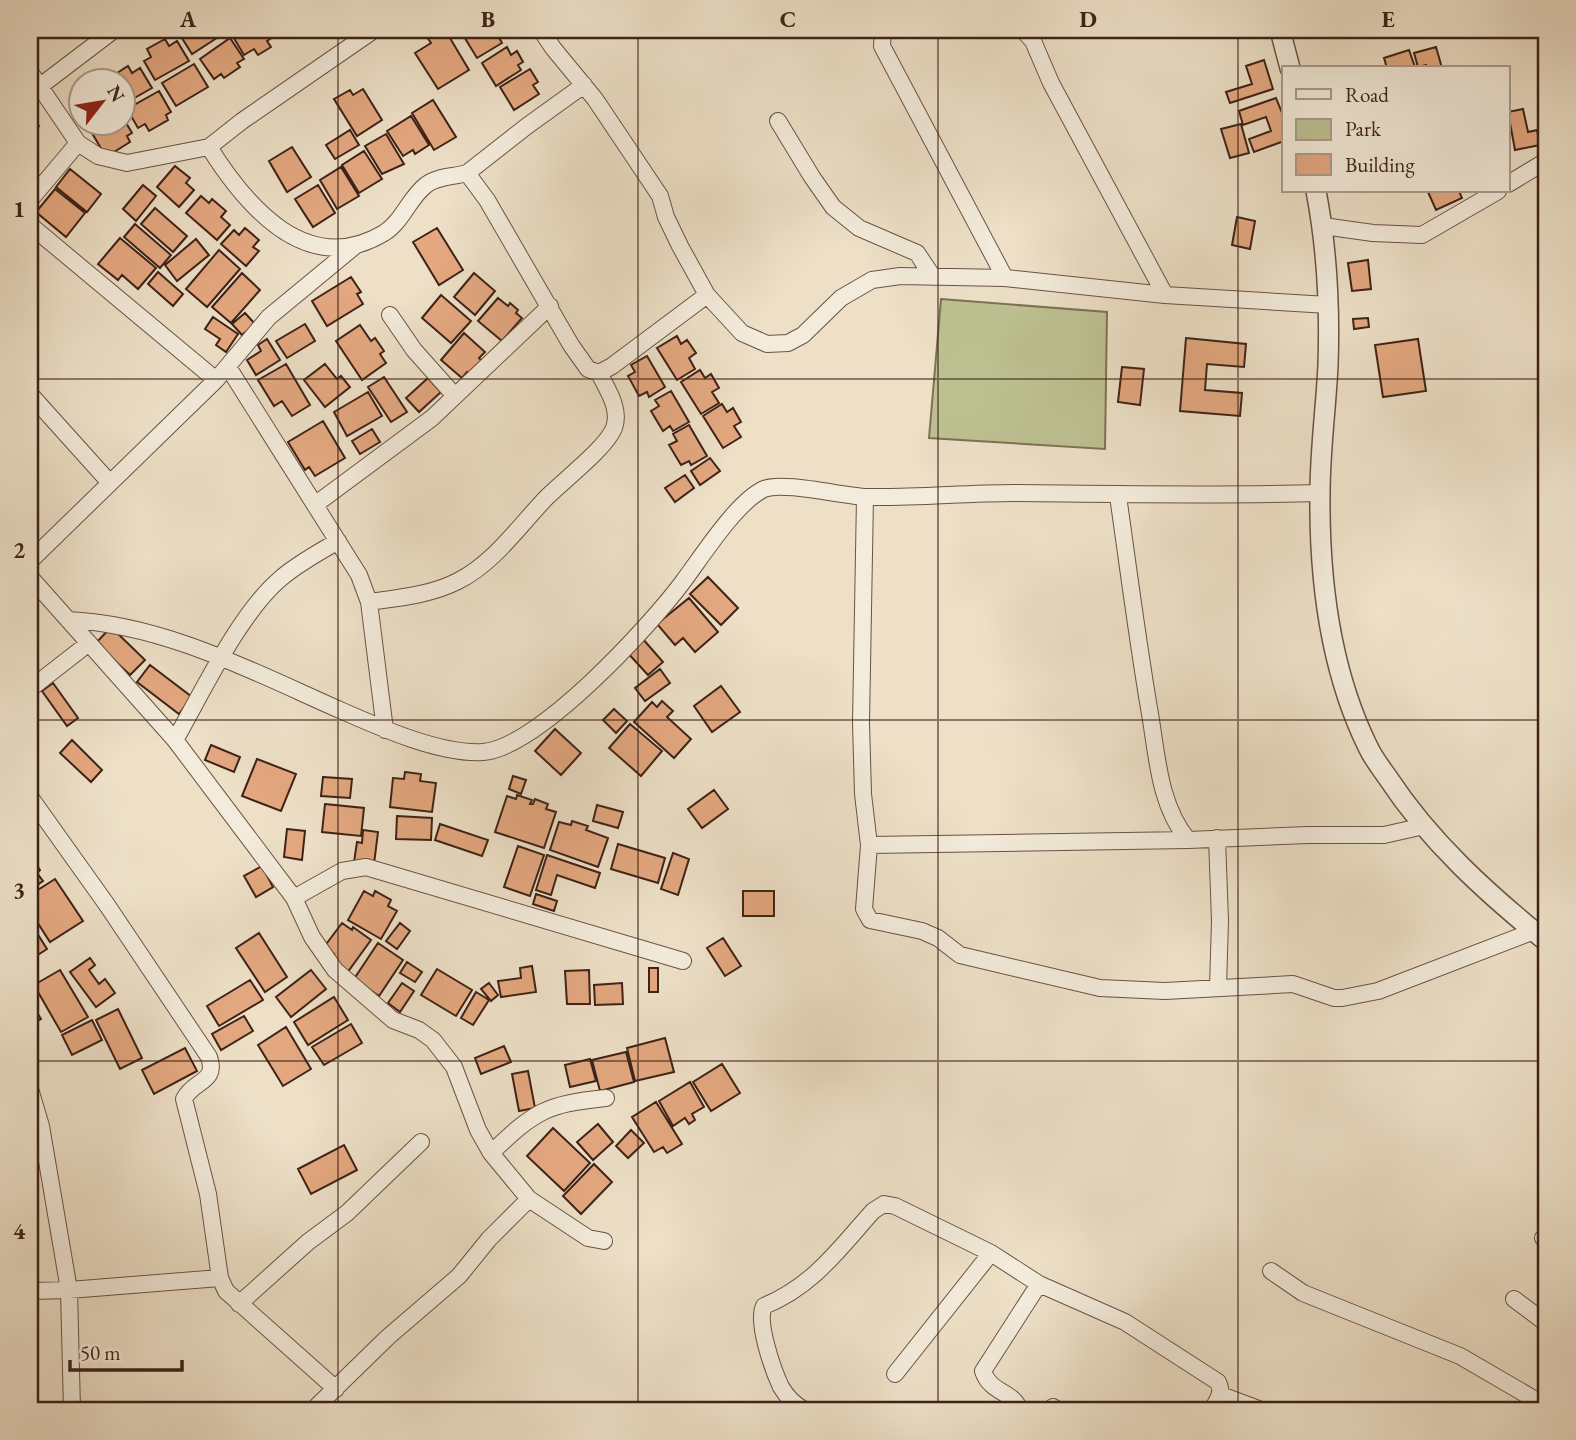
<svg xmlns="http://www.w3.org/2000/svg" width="1576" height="1440" font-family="'EB Garamond',serif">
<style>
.green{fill:#bdc192;stroke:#7e7254;stroke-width:2}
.building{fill:#e4a880;stroke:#3e2217;stroke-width:2}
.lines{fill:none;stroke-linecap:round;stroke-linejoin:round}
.minor-casing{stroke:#6a5243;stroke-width:18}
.tertiary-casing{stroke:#6a5243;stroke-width:22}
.minor{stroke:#f3ebdb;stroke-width:16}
.tertiary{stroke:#f3ebdb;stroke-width:19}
.grid{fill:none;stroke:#3e2217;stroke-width:2;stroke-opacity:0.55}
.neatline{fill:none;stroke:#3e2217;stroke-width:2.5}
.grid-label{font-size:23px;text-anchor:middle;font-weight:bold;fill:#3e2217}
</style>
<rect width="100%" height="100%" fill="#ede0c7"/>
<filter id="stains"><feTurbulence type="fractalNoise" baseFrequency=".00286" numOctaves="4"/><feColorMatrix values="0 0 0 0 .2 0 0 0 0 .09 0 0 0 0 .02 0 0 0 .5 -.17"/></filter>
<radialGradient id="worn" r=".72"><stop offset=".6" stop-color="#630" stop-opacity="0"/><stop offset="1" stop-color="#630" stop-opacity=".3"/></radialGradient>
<!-- green -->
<path class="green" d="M941,299L1107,312L1105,449L929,438Z"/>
<!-- building -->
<path class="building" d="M185,30H221L223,34L192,54L180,35L186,31Z
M240,30H271L275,36L267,41L271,47L258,55L254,49L244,55L232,35Z
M439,30L442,36L447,33L469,70L438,89L415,53L431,43L427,37Z
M471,30H499L496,32L502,43L477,58L463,35Z
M230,38L244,59L237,63L240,67L224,78L221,74L214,79L200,59Z
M165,39L169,46L177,41L189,61L155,80L144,61L151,57L147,49Z
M507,47L511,55L517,51L523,62L518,65L521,70L496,86L482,63Z
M1436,47L1442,68H1426V65L1418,67L1414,53Z
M1409,50L1415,67L1387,68L1384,58Z
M1264,60L1273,89L1230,103L1226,92L1252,84L1246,66Z
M194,64L208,87L176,106L162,83Z
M128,66L132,73L140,68L152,88L122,105V80H113L111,77Z
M530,69L538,82L533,85L539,94L514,110L500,87Z
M363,89L382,120L357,136L334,99L350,90L353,95Z
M159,91L171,112L166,115L168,120L149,131L145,124L138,128L127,109Z
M1276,98L1284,118V141L1254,152L1249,139L1271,131L1266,117L1243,125L1239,111Z
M433,100L456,137L434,150L412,113Z
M30,108L37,113L32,120L39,126L30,138Z
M1523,109L1528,132L1537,130L1540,145L1515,150L1508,112Z
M122,116L132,133L127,136L130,142L106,157L92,133L111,122H122Z
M411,116L429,145L415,154L413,150L403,156L387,131Z
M1241,124L1249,153L1230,158L1221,129Z
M350,130L359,145L335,159L326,145Z
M386,134L404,164L382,174L365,146Z
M292,147L311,177L287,192L269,161Z
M364,151L382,179L359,193L342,165Z
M175,166L190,178L186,183L194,190L179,207L157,187Z
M341,167L359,196L337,209L320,180Z
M70,169L101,194L87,212L56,187Z
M143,185L156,196L136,221L123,209Z
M318,185L335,213L313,227L295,199Z
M55,189L85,213L66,237L36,212Z
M1431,191H1459L1462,198L1436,210L1428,192Z
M201,196L209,203L212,199L226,211L221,217L230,225L217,240L186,213Z
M155,208L187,236L173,252L141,224Z
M1237,217L1255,221L1250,249L1232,245Z
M135,224L171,255L160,268L124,237Z
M245,228L259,240L253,247L259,251L246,266L221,244L234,230L239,235Z
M437,228L463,270L439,285L413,242Z
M120,238L156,268L138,289L122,275L118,280L98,264Z
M196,239L209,255L177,281L165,265Z
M219,250L240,269L207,307L186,289Z
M1368,260L1371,289L1352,291L1348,263Z
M158,272L183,294L173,306L148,284Z
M242,273L260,290L231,323L212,307Z
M474,273L495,291L475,315L454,297Z
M351,277L361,292L357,294L363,304L327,326L312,301Z
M441,295L471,321L451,343L422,318Z
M498,298L508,306L510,303L518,310L516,313L522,318L502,341L478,321Z
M245,313L255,324L242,335L232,324Z
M213,317L238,334L226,352L216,345L220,339L205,329Z
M1368,318L1369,327L1354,329L1353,319Z
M305,324L315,341L287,358L276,341Z
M360,325L371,341L375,338L384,351L380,354L386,363L362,380L336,341Z
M464,333L485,352L479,358L482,361L470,375L467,372L462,378L441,360Z
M677,336L681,344L687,340L696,353L689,358L695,369L677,380L657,348Z
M1186,338L1246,344L1244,367L1207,364L1205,390L1242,393L1240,416L1180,411Z
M267,339L280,360L256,375L247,360L261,351L258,345Z
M1418,339L1426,391L1383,397L1375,345Z
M647,356L665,387L649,397L647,392L639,396L628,376L635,372L631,365Z
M286,364L310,405L292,416L282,401L274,406L258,380Z
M325,364L337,379L341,376L350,387L325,407L304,380Z
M1122,367L1144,369L1140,405L1118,402Z
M700,370L705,378L711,374L719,388L712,392L719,403L701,414L681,382Z
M384,377L407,412L391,422L368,387Z
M428,378L441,392L419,412L406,398Z
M671,391L689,422L673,431L670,426L663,431L651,411L659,406L655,400Z
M368,392L382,416L347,436L334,412Z
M722,404L727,412L733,408L741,422L734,426L741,437L723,448L703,416Z
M323,421L345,458L315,476L309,467L305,470L288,442Z
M689,425L707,456L691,465L689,461L681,465L669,445L677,441L673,434Z
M372,429L380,442L360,454L352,441Z
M710,458L720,471L700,485L691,471Z
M685,475L694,488L675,502L665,488Z
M708,577L738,608L721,625L690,594Z
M689,598L718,632L695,652L683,638L675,645L657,624Z
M111,627L145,660L130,675L96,643Z
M642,638L663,662L648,675L626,651Z
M150,665L192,697L179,714L137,682Z
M660,669L670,683L645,701L635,688Z
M53,683L78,718L67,726L42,691Z
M721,686L740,712L712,732L694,706Z
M662,701L673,711L667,717L691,739L674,758L634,722L652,702L657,707Z
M614,709L627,721L616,733L603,720Z
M630,724L662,751L641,776L609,748Z
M555,729L581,753L561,775L535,751Z
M72,740L102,770L91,782L60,753Z
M211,745L240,757L234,772L205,760Z
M257,759L296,774L281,811L242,796Z
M405,772L421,774L420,781L436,783L432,812L390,807L393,778L404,779Z
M513,776L526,780L521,794L509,789Z
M323,777L352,779L350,798L321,796Z
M714,790L728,809L702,828L688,809Z
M517,795L532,800L530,804H533L535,799L548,804L546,809L556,812L544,848L495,832L507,796L516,799Z
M325,804L364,808L361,836L322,832Z
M597,805L623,812L618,828L593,821Z
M397,816L432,818L431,840L396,839Z
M572,821L588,826L586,830L608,838L598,867L550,850L559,822L571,825Z
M440,824L488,840L482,856L435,840Z
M287,829L305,831L302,860L284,857Z
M363,830L378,832L374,864L354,862L357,842L362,843Z
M618,844L665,858L658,883L611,869Z
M518,846L544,855L530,896L504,887Z
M673,853L689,859L678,895L661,889Z
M30,855L40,870L37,873L43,881L30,890Z
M547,855L600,873L595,888L557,875L551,895L536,890Z
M262,866L273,887L256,897L244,876Z
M55,879L83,921L50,942L30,911V895Z
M364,891L373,896L375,891L391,900L388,906L397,911L381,939L348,920Z
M743,891H774V916H743Z
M536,894L557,901L554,911L533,904Z
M30,922L47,949L30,960Z
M342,923L352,930L353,927L371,940L347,973L329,960L334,954L324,947Z
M400,923L410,931L397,949L386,941Z
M259,933L287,977L265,992L236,948Z
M723,938L741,966L725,976L707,948Z
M378,943L403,960L379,996L354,979Z
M90,958L95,965L89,970L99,984L105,979L115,993L96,1007L70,972Z
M407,962L422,972L415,982L400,973Z
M532,966L536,992L501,997L498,981L521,978L520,968Z
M649,968H658V992H649Z
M437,969L472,990L456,1016L421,995Z
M60,970L88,1017L61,1032L34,985Z
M311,970L326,989L291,1017L276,997Z
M589,970L590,1004H567L565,971Z
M250,980L263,1000L219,1026L207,1006Z
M402,983L414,991L400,1012L388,1003Z
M489,983L498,995L491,1001L481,989Z
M622,983L623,1004L595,1005L594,985Z
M476,992L489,1000L473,1025L461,1018Z
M334,997L348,1020L308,1045L294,1022Z
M30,1001L41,1019L30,1026Z
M118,1009L142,1058L120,1069L96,1020Z
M244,1016L253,1031L221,1050L212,1034Z
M92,1020L102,1040L72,1055L62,1035Z
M351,1024L362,1043L324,1065L312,1047Z
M286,1027L311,1069L283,1086L258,1045Z
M665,1038L674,1072L635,1081L627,1048Z
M504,1046L511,1062L481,1074L475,1058Z
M185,1048L197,1071L154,1094L142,1070Z
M626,1052L634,1082L600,1091L592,1060Z
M590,1059L596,1081L570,1087L565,1065Z
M722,1064L740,1093L711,1111L693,1082Z
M528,1071L535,1108L519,1111L512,1074Z
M690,1082L704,1107L692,1114L695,1120L689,1124L685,1118L673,1126L659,1101Z
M656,1102L682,1144L667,1153L663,1147L654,1152L632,1117Z
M598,1124L613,1142L593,1160L577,1142Z
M553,1128L590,1163L564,1191L527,1156Z
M631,1130L644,1143L628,1158L616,1146Z
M344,1145L357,1170L311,1194L298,1169Z
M594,1164L612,1182L581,1214L563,1196Z"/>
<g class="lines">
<!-- minor casing -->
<g class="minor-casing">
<path id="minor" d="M541,30L553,48L595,99L660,196L666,217L680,246L707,295L742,333L767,344L788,343L803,335L841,298L872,280L900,276L1005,278L1165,295L1328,305
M883,30L882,46L1005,278
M1023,30L1033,41L1051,83L1165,295
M30,72L78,143L98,156L127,163L209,147L242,121L374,30
M39,87L114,30
M778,121L812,177L833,207L859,228L917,253L933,277
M209,147C246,206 307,279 384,233C403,221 409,198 426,185C437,176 454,177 467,173L487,200L571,345L588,369L599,373L612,366L707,295
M467,173L527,126L584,85
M1508,184L1546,161
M30,200L78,143
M30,225L216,380
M1323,226L1373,233L1422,235L1498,191
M390,315L414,350L455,396
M228,367L359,575L369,602L385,730
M30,394L110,483
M1118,496C1128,566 1137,637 1149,708C1157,752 1158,804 1188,840
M865,497L861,723L863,794L869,845L864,909L870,920L922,931L938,938L960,955L1100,988L1165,991L1293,984L1334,998H1342L1378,991L1534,931
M316,504L432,418L550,306
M30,561L216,380L269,317L355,246
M30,577L175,740L294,898L312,937L335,970L393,1020L419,1030L433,1040L454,1067L478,1130L491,1153L529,1199
M369,602C398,598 431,595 458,581C494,563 519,526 547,497C564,480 606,448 614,428C621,409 607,389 599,373
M68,620C161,624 248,669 331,706C372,724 438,755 483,752C538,748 649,627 682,583C701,558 736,502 764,489C783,481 842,496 867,497C916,498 965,493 1014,493C1116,494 1218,496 1320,493
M30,689L89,643
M175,740C202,693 239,614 280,579C297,564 318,553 338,541
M30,797L107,905L209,1057C218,1083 193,1080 184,1099L208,1194L220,1278L226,1291L336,1389
M1217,838L1220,921L1218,987
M869,845L1188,840L1308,835H1384L1424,826
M294,898L342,871L366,867L683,961
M30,1089L41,1126L69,1290L72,1410
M491,1153C535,1111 546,1104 606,1098
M1543,1238L1546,1240
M1271,1271L1303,1293L1460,1356L1546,1406
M1039,1284L1125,1322L1218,1382C1224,1393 1217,1400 1212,1410
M30,1291L69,1290L220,1278
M1514,1299L1546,1323
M239,1304L308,1242L347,1213L421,1142
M895,1374L991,1253
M1221,1395L1261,1410
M1053,1407L1058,1410
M313,1410L388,1337L459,1276L489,1239L529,1199L588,1238L604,1241
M805,1410C794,1405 787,1397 781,1387C773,1370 756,1322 764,1306C813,1286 839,1249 873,1211L884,1204L895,1206L991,1253L1039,1284L983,1371C990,1393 1012,1391 1019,1408L1018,1410"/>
</g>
<!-- tertiary casing -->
<g class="tertiary-casing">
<path id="tertiary" d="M1280,30L1290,68
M1316,191C1327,248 1330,307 1328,365C1326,408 1320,450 1320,493C1319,577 1330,670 1368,747C1373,758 1381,768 1388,778C1430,842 1488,894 1546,941"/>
</g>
<!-- minor -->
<use href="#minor" class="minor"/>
<!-- tertiary -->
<use href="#tertiary" class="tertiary"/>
</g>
<!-- grid -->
<path class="grid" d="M338,30V1410M638,30V1410M938,30V1410M1238,30V1410M30,379H1546M30,720H1546M30,1061H1546"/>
<!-- margin -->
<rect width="1576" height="1440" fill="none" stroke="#ede0c7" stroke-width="77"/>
<!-- legend -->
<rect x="1282" y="66" width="228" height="126" fill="#f3ebdb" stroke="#ab9b8d" stroke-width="2"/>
<rect x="1296" y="89" width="35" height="10" fill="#f3ebdb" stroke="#ab9b8d" stroke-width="2"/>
<text x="1345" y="102" font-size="21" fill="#3e2217">Road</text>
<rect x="1296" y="119" width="35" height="21" fill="#bdc192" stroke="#ab9b8d" stroke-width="2"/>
<text x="1345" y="136" font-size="21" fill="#3e2217">Park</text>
<rect x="1296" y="154" width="35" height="21" fill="#e4a880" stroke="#ab9b8d" stroke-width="2"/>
<text x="1345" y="172" font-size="21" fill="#3e2217">Building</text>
<!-- north arrow -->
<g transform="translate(102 102) rotate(59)"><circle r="33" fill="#f3ebdb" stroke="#ab9b8d" stroke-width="2"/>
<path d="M0-5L12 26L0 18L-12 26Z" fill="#8f2418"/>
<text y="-10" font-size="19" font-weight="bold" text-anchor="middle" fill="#3e2217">N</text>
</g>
<!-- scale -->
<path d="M70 1360v10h112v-10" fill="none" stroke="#3e2217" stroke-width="3.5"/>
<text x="80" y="1360" font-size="21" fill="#3e2217" stroke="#f3ebdb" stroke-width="5" paint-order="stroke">50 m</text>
<rect x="38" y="38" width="1500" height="1364" class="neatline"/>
<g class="grid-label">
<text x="188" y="27">A</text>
<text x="488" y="27">B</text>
<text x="788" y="27">C</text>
<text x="1088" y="27">D</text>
<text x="1388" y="27">E</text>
<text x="19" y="217">1</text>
<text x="19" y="558">2</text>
<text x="19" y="898">3</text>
<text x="19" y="1239">4</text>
</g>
<rect width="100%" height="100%" filter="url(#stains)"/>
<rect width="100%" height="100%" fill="url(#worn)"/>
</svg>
